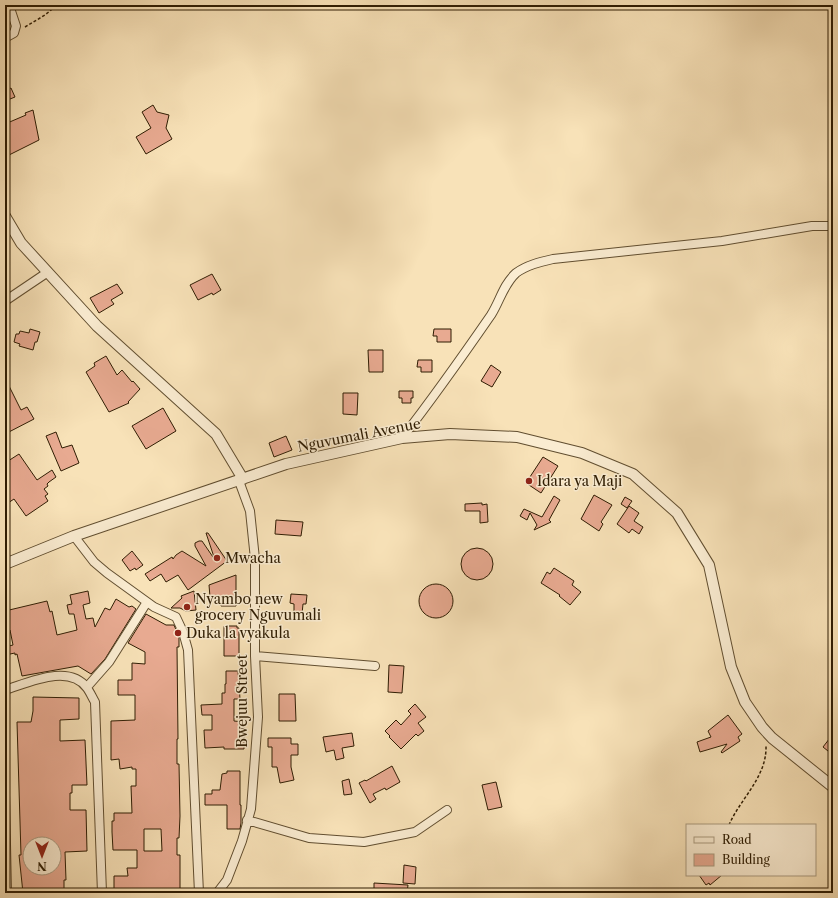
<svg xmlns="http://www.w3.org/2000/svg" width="838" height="898" font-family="'Libre Caslon Text',serif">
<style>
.building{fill:#e8aa91;stroke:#2f1d03;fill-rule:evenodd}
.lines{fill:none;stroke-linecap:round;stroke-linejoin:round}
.minor-casing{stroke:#614e30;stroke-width:10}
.tertiary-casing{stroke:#614e30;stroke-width:12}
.path{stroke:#2f1d03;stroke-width:1.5;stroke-dasharray:3 2;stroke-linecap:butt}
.minor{stroke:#faecd1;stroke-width:8}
.tertiary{stroke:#faecd1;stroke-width:10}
.poi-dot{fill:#8f2418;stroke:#faecd1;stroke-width:1.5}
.labels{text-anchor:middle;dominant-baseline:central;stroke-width:3;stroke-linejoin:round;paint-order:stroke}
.street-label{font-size:14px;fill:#2f1d03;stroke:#faecd1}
.poi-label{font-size:14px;fill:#2f1d03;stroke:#faecd1;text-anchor:start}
</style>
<rect width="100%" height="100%" fill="#f8e2b8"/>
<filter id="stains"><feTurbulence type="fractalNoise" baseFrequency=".005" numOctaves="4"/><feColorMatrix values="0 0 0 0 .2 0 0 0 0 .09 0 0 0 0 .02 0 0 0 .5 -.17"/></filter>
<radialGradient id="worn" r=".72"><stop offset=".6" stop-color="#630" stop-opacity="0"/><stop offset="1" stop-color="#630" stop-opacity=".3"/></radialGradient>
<!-- building -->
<path class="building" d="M11,88L15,97L5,101V91Z
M153,105L157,112L169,115L166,128L172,139L146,154L136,137L151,128L142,112Z
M33,110L39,140L5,157V146L8,144L5,140V124L26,115L25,113Z
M212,274L221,290L213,295L212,293L198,300L190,285Z
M117,284L123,293L111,300L114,304L99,313L90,298Z
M30,329L40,332L37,342H35L33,350L19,346L20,344L14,342L16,334H19L20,331L29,333Z
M434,329H451V342H437V336H433Z
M368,350H383V372H369Z
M106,356L117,375L122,370L132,382L133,381L140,389L128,402L129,403L109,412L86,372L95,366L94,363Z
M418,360H432V372H421V367H417Z
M491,365L501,372L492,387L481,381Z
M5,378L21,410L27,407L34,419L5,434Z
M399,391H413V398H411V403H402V398H399Z
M343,393H358L357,415L343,414Z
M163,408L176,431L146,449L132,426Z
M56,432L62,448L72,445L79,463L61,471L46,436Z
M286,436L292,450L274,457L269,443Z
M19,454L37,480L52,470L56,477L49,482L47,484L48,486L44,489L48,494L45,496L48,501L26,516L14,499L5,505V463Z
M543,457L558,466L541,493L526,483Z
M594,495L612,505L601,522L603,524L599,531L581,519Z
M554,496L560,500L549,520L551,522L534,530L537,525L530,513L527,520L520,516L524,509L542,517Z
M625,497L632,501L627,508L621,504Z
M482,503V505L487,504L488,522L480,523V511H465V504Z
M629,506L639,513L634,521L643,527L639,534L632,529L629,533L617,524Z
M276,520L303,522L301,536L275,534Z
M206,533H208L227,561L188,590L178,575L166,582L161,574L150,581L145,574L172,557L173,559L176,555L182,551L206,566L195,546V543L199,541H202L215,560Z
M461 564a16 16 0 1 1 32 0a16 16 0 1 1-32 0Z
M132,551L143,565L136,570L135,568L130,571L122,560Z
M554,568L574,581L572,585L581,592L570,605L559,596L560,595L541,583L547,572L550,574Z
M236,575V606H221V599H211L210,597L209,585Z
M419 601a17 17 0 1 1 34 0a17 17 0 1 1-34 0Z
M88,591L90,603L83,605L86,619L93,618L95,627L105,608L110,610L116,599L129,607L132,606L136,609L105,659L91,674L78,666L22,676L17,654L15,655V653L5,655V647L13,645L10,630L5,631V611L47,601L50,612L52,611L57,635L77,630L74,614H69L67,605L72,604L70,595Z
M194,591L196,610L186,611L180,608H171L182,598L181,596Z
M291,594L307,595L306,604H303L302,614H294V604L290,603Z
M146,614L166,625H174L179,637V647H177L178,739H177V764H179L180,816L179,838H177V855H180V893H166L165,889H146V893H114V876H128L127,868H137V850H113L112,832V821H114V813H132L131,786H136V769H132V767L120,769L119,759L111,760V721L135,720V695H118V680H132V663L145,664V652L128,643ZM144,829H161L162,851H144Z
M224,626H237V628H239V656H224Z
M389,665L404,666L402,693L388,692Z
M226,671H238L240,699H234V721L244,722V749H224V747L205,748L204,730H212V715H202L201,705L222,704V693H225V684H226Z
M279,694H295L296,721H279Z
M33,697L79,698V719L60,720V741L85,740L87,785H72V793H70V810H86L87,851L65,852L66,880H64V893H55V891L23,893L19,855H21L17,722H31L33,711ZM30,844H55V868H30Z
M415,704L426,717L418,723L424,731L418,736L416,734L401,749L389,737L390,736L385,731L396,720L401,725L411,714L408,711Z
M728,715L742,734L738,737L740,741L722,753L721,752L727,744L700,752L697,742L711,737L708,731Z
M352,733L354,746L342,748L344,758L336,760L334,750L326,752L323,737Z
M833,734V755L823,747Z
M268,738H291V744H298V755H291V767L294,780L280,783L277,767H272V747H268Z
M392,766L400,782L386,790L385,788L373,794L376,799L370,803L359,783L365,780L366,781Z
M227,771H240V805H241V823L240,829H227V805H205V794H212V790H220L222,774L227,773Z
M349,779L352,794L344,795L342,781Z
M496,782L502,807L488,810L482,785Z
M404,865L416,867L415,884L403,883Z
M699,875H722L710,885L709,883L706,885Z
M374,883L408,885L407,893H374Z"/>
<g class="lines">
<!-- minor casing -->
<g class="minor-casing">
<path id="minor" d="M5,38L14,33L16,26L9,5
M5,301L48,272
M402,438C433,398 462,357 491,315C500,301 503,285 516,273C527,265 540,262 553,259L722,241L812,226H833
M74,536L94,562L107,573L154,607L176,617L183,632L188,650L199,893
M255,656L375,666
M87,687L109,662L147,602
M5,690C28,683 69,663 87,688C90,692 92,697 95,702L102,893
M5,795L7,893
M247,820L309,838L364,842L415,832L447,810
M217,893L227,880L242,841L251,809L258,717L255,656V559L250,511L239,481"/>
</g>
<!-- tertiary casing -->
<g class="tertiary-casing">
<path id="tertiary" d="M5,216L21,243L97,326L216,434L243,479
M5,564L74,536L286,464L402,438L450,434L517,437L582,453L633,474L677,513L709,565L731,667L745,702L762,727L772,738L833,787"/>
</g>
<!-- path -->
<path class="path" d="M25,27L45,15L57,5
M729,825C740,799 767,777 766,746"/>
<!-- minor -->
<use href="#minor" class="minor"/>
<!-- tertiary -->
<use href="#tertiary" class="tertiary"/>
</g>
<!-- markers -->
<g class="poi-dot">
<circle cx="529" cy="481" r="4"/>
<circle cx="217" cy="558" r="4"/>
<circle cx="187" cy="607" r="4"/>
<circle cx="178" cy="633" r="4"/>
</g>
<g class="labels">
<!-- street labels -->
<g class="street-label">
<text transform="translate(359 435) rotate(-11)">Nguvumali Avenue</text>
<text transform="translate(242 701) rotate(-90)">Bwejuu Street</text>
</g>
<!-- poi labels -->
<g class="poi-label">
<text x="537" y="481">Idara ya Maji</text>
<text x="225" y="558">Mwacha</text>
<text x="195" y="599">Nyambo new<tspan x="195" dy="16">grocery Nguvumali</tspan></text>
<text x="186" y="633">Duka la vyakula</text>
</g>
</g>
<!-- margin -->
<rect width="838" height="898" fill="none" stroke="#f8e2b8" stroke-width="20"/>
<rect x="6" y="6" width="826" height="886" fill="none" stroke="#2f1d03" stroke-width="2"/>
<rect x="10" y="10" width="818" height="878" fill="none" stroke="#2f1d03"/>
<!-- legend -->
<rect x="686" y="824" width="130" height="52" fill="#faecd1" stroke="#a9997f"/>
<rect x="694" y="837" width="20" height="6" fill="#faecd1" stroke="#a9997f"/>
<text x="722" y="844" font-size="12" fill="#2f1d03">Road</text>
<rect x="694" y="854" width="20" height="12" fill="#e8aa91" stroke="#a9997f"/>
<text x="722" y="864" font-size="12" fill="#2f1d03">Building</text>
<!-- north arrow -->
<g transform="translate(42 856) rotate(180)"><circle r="19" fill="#faecd1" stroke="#a9997f"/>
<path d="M0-3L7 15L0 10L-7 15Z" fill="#8f2418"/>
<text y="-6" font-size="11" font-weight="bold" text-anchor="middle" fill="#2f1d03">N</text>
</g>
<rect width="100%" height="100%" filter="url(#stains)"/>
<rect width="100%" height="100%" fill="url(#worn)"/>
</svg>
